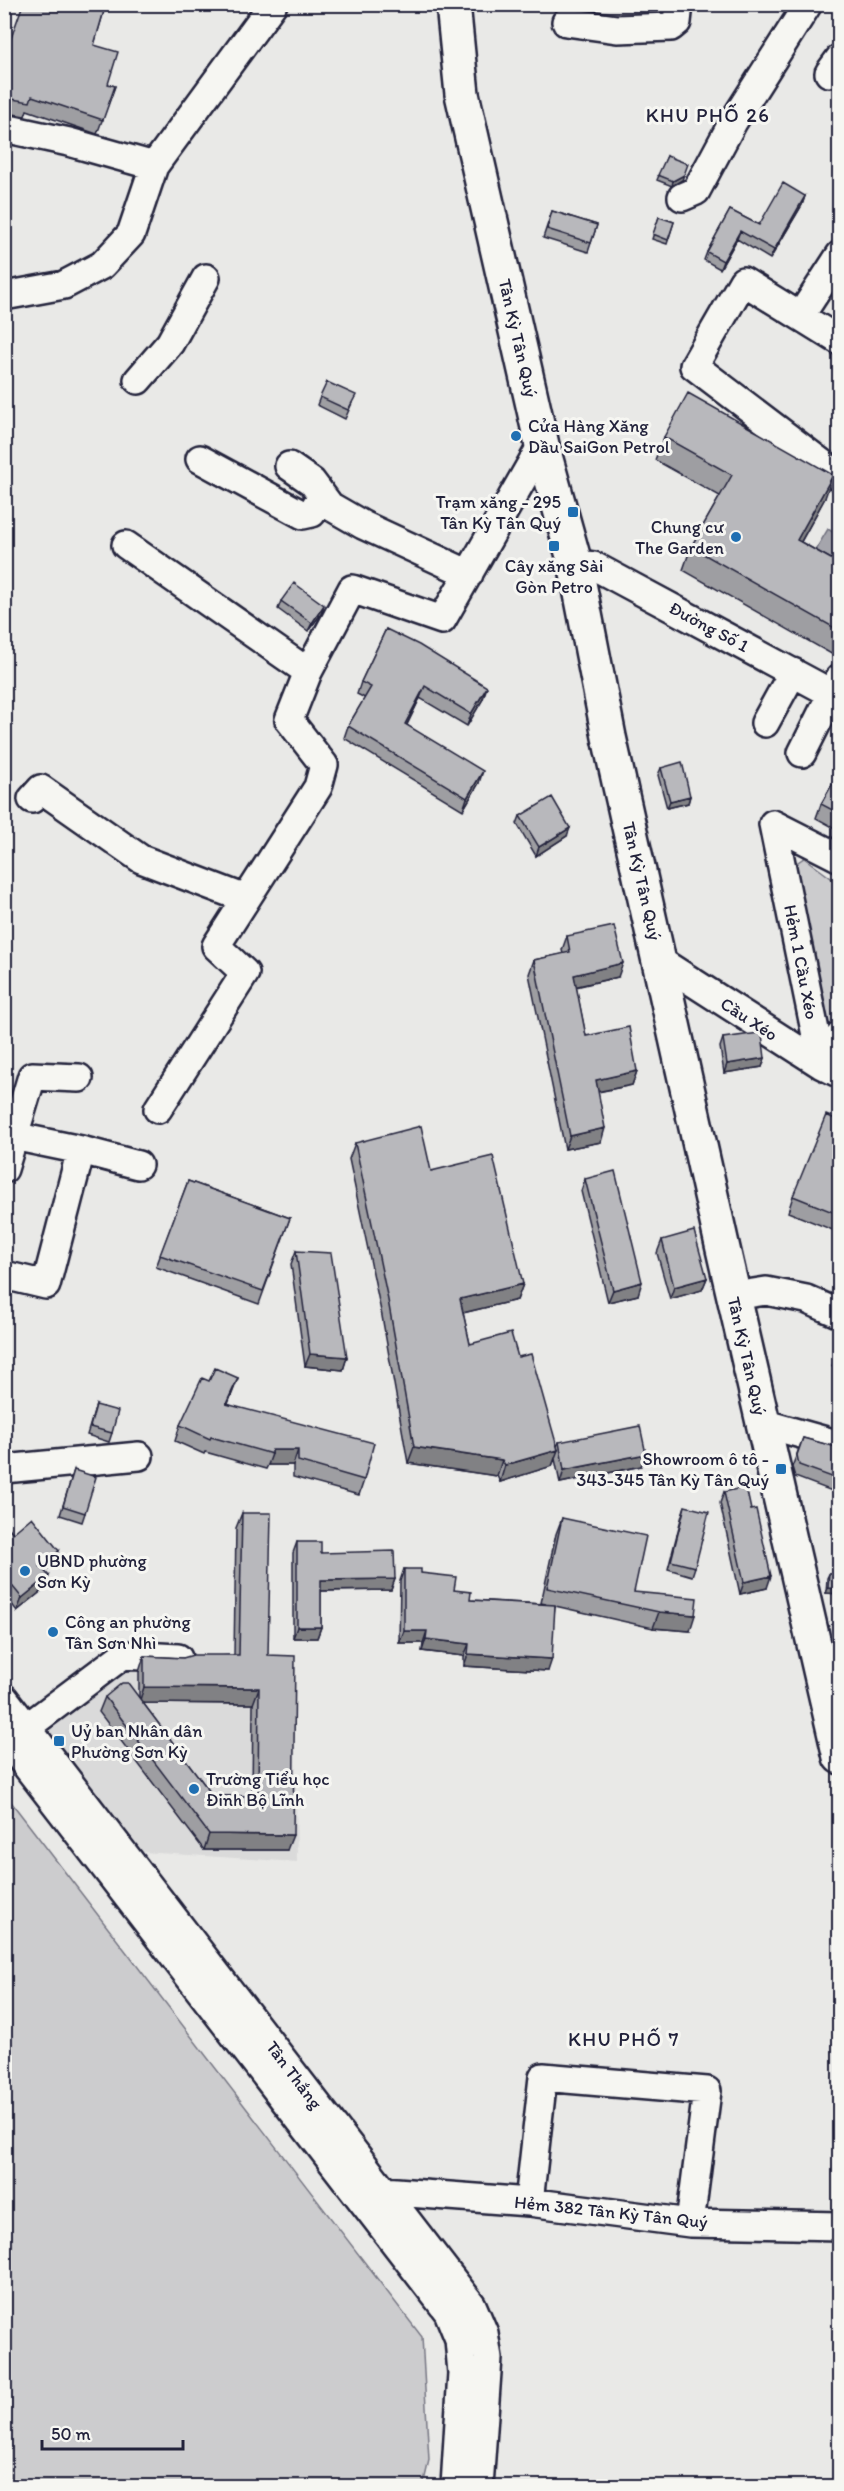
<svg xmlns="http://www.w3.org/2000/svg" width="844" height="2491" font-family="Itim,sans-serif">
<style>
.built{fill:#dadada}
.green{fill:#ccccce;stroke:#777784;stroke-width:1.5}
.water{fill:#a5a5ac;stroke:#71717f;stroke-width:1.5}
.lines{fill:none;stroke-linecap:round;stroke-linejoin:round}
.minor-casing{stroke:#22223b;stroke-width:32}
.major-casing{stroke:#22223b;stroke-width:38}
.minor{stroke:#f6f6f2;stroke-width:27}
.major{stroke:#f6f6f2;stroke-width:33}
.wall{fill:#9e9ea2;stroke:#22223b;stroke-width:1.5;fill-rule:evenodd}
.shaded-wall{fill:#818184;stroke:#22223b;stroke-width:1.5}
.building{fill:#b8b8bc;stroke:#22223b;stroke-width:1.5}
.poi-dot{fill:#1f6fb2;stroke:#f6f6f2;stroke-width:2}
.labels{text-anchor:middle;dominant-baseline:central;stroke-width:6;stroke-linejoin:round;paint-order:stroke}
.street-label{font-size:18px;fill:#22223b;stroke:#f6f6f2}
.poi-label{font-size:18px;fill:#22223b;stroke:#f6f6f2;text-anchor:start}
.neighbourhood-label{font-size:20px;letter-spacing:1.5px;fill:#22223b;stroke:#f6f6f2}
</style>
<rect width="100%" height="100%" fill="#e9e9e7"/>
<filter id="ink" filterUnits="userSpaceOnUse"><feTurbulence type="fractalNoise" baseFrequency=".0167" numOctaves="2"/><feDisplacementMap in="SourceGraphic" scale="12" xChannelSelector="R" yChannelSelector="G"/><feConvolveMatrix kernelMatrix="1 2 1 2 8 2 1 2 1" color-interpolation-filters="sRGB"/></filter>
<g filter="url(#ink)">
<!-- built -->
<path class="built" d="M118,1660L294,1667L297,1862L142,1852L41,1726Z"/>
<!-- green -->
<path class="green" d="M804,858L839,884V1016L832,1026L822,1025L792,866Z
M5,1794L422,2337L429,2460L423,2486H5Z"/>
<!-- water -->
<path class="water" d="M828,529L839,536V569L813,554Z"/>
<g class="lines">
<!-- minor casing -->
<g class="minor-casing">
<path id="minor" d="M566,22L617,29L671,27L677,22L679,4
M829,73L840,58
M4,128L69,142L154,166
M682,197L696,191L733,122L808,4
M4,296L64,285L102,265L118,248L131,234L154,166L273,4
M801,315L840,255
M840,341L743,281L694,366L840,477
M138,380L170,343L206,278
M200,459L303,515L312,513L321,496
M289,466L312,482L330,506L363,525L469,574
M126,545L308,672
M575,563L594,566L840,698
M765,723L793,672
M802,753L839,679
M32,799L41,789L141,859L246,899
M773,824L822,1065
M773,824L840,858
M660,961L822,1065L840,1074
M822,1065L840,1036
M158,1109L245,973L216,946L318,787L324,765L289,720L308,672L352,589L442,620L542,445
M13,1136L81,1150L138,1165
M4,1169L32,1076L79,1078
M4,1275L46,1285L81,1150
M734,1296L766,1291L806,1299L840,1314
M762,1423L840,1445
M4,1469L139,1456
M4,1698L472,2305L484,2333L488,2358L479,2486
M27,1727L123,1655L178,1658
M4,1737L448,2312L459,2339L462,2373L455,2486
M383,2191L529,2202L690,2223L840,2226
M529,2202L543,2077L707,2091L690,2223"/>
</g>
<!-- major casing -->
<g class="major-casing">
<path id="major" d="M453,4L462,94L542,445L575,563L609,737L723,1249L840,1757"/>
</g>
<!-- minor -->
<use href="#minor" class="minor"/>
<!-- major -->
<use href="#major" class="major"/>
</g>
<!-- wall -->
<path class="wall" d="M70,4H106L94,45L108,84L115,86L97,134L27,110L25,116L7,113H4V58L70,8Z
M667,156L682,180L672,186L657,180Z
M805,196L802,205L770,259L737,239L720,269L704,260L707,252L730,210L759,225Z
M552,211L597,225L588,252L543,238Z
M659,217L674,222L667,244L652,239Z
M320,397L352,403L345,419L317,405Z
M664,437L825,498L801,542L840,564V649L835,656L683,570L691,547L720,496L655,460Z
M281,601L321,614L308,631L278,609Z
M386,629L483,699L467,726L420,698L407,725L479,783L463,810L344,738L348,726L365,698L357,694L361,682Z
M840,743V764L833,760Z
M661,768L690,796L688,803L667,808L658,775Z
M840,771V831L816,818L821,804Z
M520,816L567,836L536,856L517,824Z
M567,936L618,977L576,987L586,1036L637,1071L632,1085L598,1092L601,1142L565,1149L529,974L534,960L563,954L562,950Z
M723,1038L765,1058L762,1067L724,1073L720,1047Z
M840,1121V1233L788,1212L793,1196Z
M355,1143L431,1171L523,1284L517,1300L463,1313L470,1344L518,1357L557,1446L559,1442L641,1466L560,1483L555,1459L552,1466L500,1482L497,1476L408,1463L382,1316L349,1159Z
M585,1179L638,1295L608,1302L581,1191Z
M188,1181L290,1218L259,1304L156,1267Z
M662,1240L707,1278L702,1290L670,1299L657,1253Z
M296,1251L347,1357L343,1370L305,1366L291,1264Z
M840,1348V1369L832,1366Z
M238,1378L228,1404L364,1480L359,1495L293,1477V1465H268L266,1469L205,1452L204,1454L175,1441L180,1425L209,1381Z
M96,1405L112,1433L109,1442L87,1435Z
M803,1438L840,1448V1494L795,1477L792,1467Z
M74,1470L85,1513L82,1522L60,1515Z
M724,1492L767,1588L740,1594L720,1503Z
M685,1506L695,1567L692,1576L668,1569L682,1515Z
M242,1513L268,1655L287,1850H204L99,1712L105,1697L139,1698V1672L144,1656L183,1658L234,1655L236,1528ZM143,1703L253,1704L252,1796H213Z
M562,1518L634,1592L690,1631L653,1628L555,1606L548,1671L464,1666V1656L422,1651L423,1643H399L400,1581L404,1569L421,1573L454,1590L470,1600L546,1604L541,1603L556,1534Z
M4,1522L13,1533L54,1563L45,1571L44,1589L17,1611L4,1594Z
M297,1542L321,1553L395,1579L391,1590L321,1591V1627L317,1638H293V1553Z
M829,1574H840V1594L826,1593L827,1578Z"/>
<!-- shaded-wall -->
<path class="shaded-wall" d="M12,99L7,113H4V100Z
M684,175L682,180L672,186L673,181Z
M805,196L802,205L770,259L774,250Z
M740,231L737,239L720,269L723,261Z
M833,475L825,498L789,563L797,540Z
M324,605L321,614L308,631L312,623Z
M425,686L420,698L401,736L405,724Z
M487,687L483,699L467,726L471,714Z
M483,771L479,783L463,810L467,798Z
M690,796L688,803L667,808L670,801Z
M570,828L567,836L536,856L539,847Z
M623,963L618,977L569,988L574,975Z
M765,1058L762,1067L724,1073L727,1064Z
M637,1071L632,1085L591,1093L596,1080Z
M605,1128L601,1142L565,1149L570,1136Z
M707,1278L702,1290L670,1299L674,1287Z
M642,1282L638,1295L608,1302L613,1290Z
M523,1284L517,1300L454,1315L460,1299Z
M310,1354L347,1357L343,1370L305,1366Z
M238,1378L232,1393L221,1419L226,1404Z
M414,1447L502,1460L497,1476L408,1463Z
M272,1450H298L293,1465H268L272,1454Z
M558,1450L552,1466L500,1482L505,1465Z
M646,1454L641,1466L560,1483L564,1470Z
M59,1551L54,1563L36,1578L40,1566Z
M49,1576L44,1589L17,1611L22,1598Z
M771,1576L767,1588L740,1594L744,1582Z
M395,1579L391,1590L317,1591L321,1580Z
M828,1588L840,1589V1594L826,1593Z
M659,1612L695,1615L690,1631L653,1628Z
M297,1627H321L317,1638H293Z
M404,1631H427L423,1643H399Z
M426,1639L469,1644L464,1656L422,1651Z
M468,1654L552,1659L548,1671L464,1666Z
M144,1687L259,1688L253,1704L139,1703Z
M209,1834L293,1835L287,1850H204Z"/>
<!-- building -->
<path class="building" d="M23,4H60L71,8L72,4H106L94,45L118,52L108,84L115,86L103,120L32,96L30,102L12,99L4,100V58Z
M667,156L688,164L684,175L673,181L658,175Z
M783,183L805,196L774,250L740,231L723,261L707,252L730,210L759,225Z
M552,211L597,225L591,243L547,229Z
M659,217L674,222L668,240L653,234Z
M327,382L356,395L348,410L320,397Z
M688,393L833,475L797,540L840,564V631L691,547L732,475L664,437Z
M294,583L324,605L312,623L281,601Z
M386,629L419,645L487,687L471,714L425,686L405,724L483,771L467,798L348,726L371,687L361,682Z
M682,762L690,796L670,801L661,768Z
M840,771V814L821,804Z
M552,797L570,828L539,847L520,816Z
M614,926L623,963L574,975L586,1036L629,1027L637,1071L596,1080L605,1128L570,1136L534,960L570,952L567,936Z
M759,1033L762,1034L765,1058L727,1064L723,1038Z
M826,1115L840,1121V1215L793,1196Z
M421,1126L431,1171L493,1156L523,1284L460,1299L470,1344L511,1333L518,1357L531,1354L558,1450L505,1465L502,1460L414,1447L388,1300L355,1143Z
M615,1171L642,1282L613,1290L585,1179Z
M188,1181L290,1218L263,1291L160,1255Z
M694,1231L707,1278L674,1287L662,1240Z
M296,1251L331,1253L347,1357L310,1354Z
M215,1368L238,1378L226,1404L374,1443L364,1480L298,1461V1450H272V1454L211,1437L210,1439L180,1425L202,1378L209,1381Z
M96,1405L118,1411L112,1433L90,1427Z
M640,1426L646,1454L564,1470L559,1442Z
M803,1438L840,1448V1480L799,1465L797,1455Z
M74,1470L96,1477L85,1513L63,1506Z
M746,1487L751,1510L756,1509L771,1576L744,1582L724,1492Z
M685,1506L709,1512L695,1567L671,1561Z
M242,1513H271L268,1655L295,1656L293,1835L209,1834L105,1697L122,1683H128L213,1796H258L259,1688L144,1687V1656L183,1658L193,1655H239Z
M32,1517L59,1551L40,1566L49,1576L22,1598L4,1576V1522L13,1533Z
M562,1518L646,1536L634,1592L697,1598L695,1615L659,1612L547,1588Z
M297,1542H321V1553L394,1551L395,1579L321,1580V1627H297Z
M404,1569H421V1573L456,1577L454,1590L471,1592L470,1600L555,1605L552,1659L468,1654L469,1644L426,1639L427,1631H404Z
M829,1574H840V1589L828,1588Z"/>
</g>
<!-- markers -->
<g class="poi-dot">
<circle cx="516" cy="436" r="6"/>
<rect x="567" y="506" width="12" height="12" rx="3"/>
<circle cx="736" cy="537" r="6"/>
<rect x="548" y="540" width="12" height="12" rx="3"/>
<rect x="775" y="1463" width="12" height="12" rx="3"/>
<circle cx="25" cy="1571" r="6"/>
<circle cx="53" cy="1632" r="6"/>
<rect x="53" y="1735" width="12" height="12" rx="3"/>
<circle cx="194" cy="1789" r="6"/>
</g>
<g class="labels">
<!-- street labels -->
<g class="street-label">
<text transform="translate(518 338) rotate(77)">Tân Kỳ Tân Quý</text>
<text transform="translate(709 627) rotate(28)">Đường Số 1</text>
<text transform="translate(642 881) rotate(77)">Tân Kỳ Tân Quý</text>
<text transform="translate(801 962) rotate(79)">Hẻm 1 Cầu Xéo</text>
<text transform="translate(749 1019) rotate(33)">Cầu Xéo</text>
<text transform="translate(747 1356) rotate(77)">Tân Kỳ Tân Quý</text>
<text transform="translate(294 2075) rotate(53)">Tân Thắng</text>
<text transform="translate(611 2212) rotate(6)">Hẻm 382 Tân Kỳ Tân Quý</text>
</g>
<!-- poi labels -->
<g class="poi-label">
<text x="528" y="426">Cửa Hàng Xăng<tspan x="528" dy="21">Dầu SaiGon Petrol</tspan></text>
<text x="561" y="502" text-anchor="end">Trạm xăng - 295<tspan x="561" dy="21">Tân Kỳ Tân Quý</tspan></text>
<text x="724" y="527" text-anchor="end">Chung cư<tspan x="724" dy="21">The Garden</tspan></text>
<text x="554" y="566" text-anchor="middle">Cây xăng Sài<tspan x="554" dy="21">Gòn Petro</tspan></text>
<text x="769" y="1459" text-anchor="end">Showroom ô tô -<tspan x="769" dy="21">343-345 Tân Kỳ Tân Quý</tspan></text>
<text x="37" y="1561">UBND phường<tspan x="37" dy="21">Sơn Kỳ</tspan></text>
<text x="65" y="1622">Công an phường<tspan x="65" dy="21">Tân Sơn Nhì</tspan></text>
<text x="71" y="1731">Uỷ ban Nhân dân<tspan x="71" dy="21">Phường Sơn Kỳ</tspan></text>
<text x="206" y="1779">Trường Tiểu học<tspan x="206" dy="21">Đinh Bộ Lĩnh</tspan></text>
</g>
<!-- neighbourhood labels -->
<g class="neighbourhood-label">
<text x="708" y="115">KHU PHỐ 26</text>
<text x="624" y="2039">KHU PHỐ 7</text>
</g>
</g>
<!-- margin -->
<rect width="844" height="2491" fill="none" stroke="#f6f6f2" stroke-width="24"/>
<rect x="12" y="12" width="820" height="2467" fill="none" stroke="#22223b" stroke-width="2" filter="url(#ink)"/>
<!-- scale -->
<path d="M42 2440v9h141v-9" fill="none" stroke="#22223b" stroke-width="3"/>
<text x="51" y="2440" font-size="18" fill="#22223b" stroke="#f6f6f2" stroke-width="4.5" paint-order="stroke">50 m</text>
</svg>
